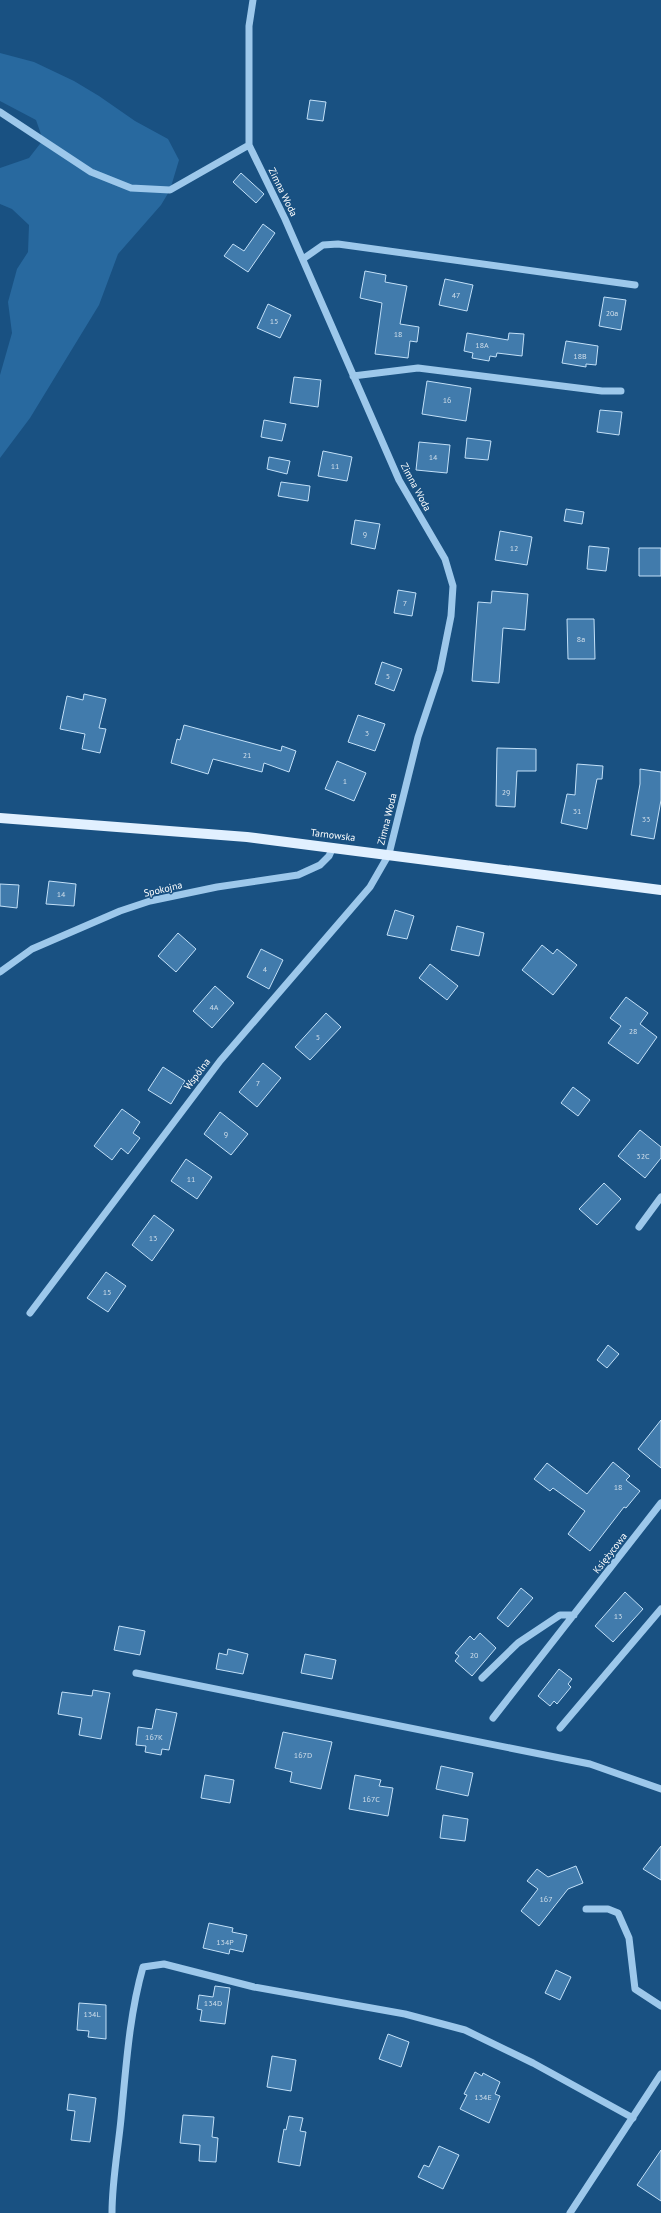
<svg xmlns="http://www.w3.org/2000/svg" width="661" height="2213" font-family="'PT Sans',sans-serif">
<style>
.green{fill:#28699f}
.building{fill:#417bac;stroke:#c2e0f8}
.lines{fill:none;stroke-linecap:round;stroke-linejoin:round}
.minor{stroke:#9dc8eb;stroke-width:7}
.major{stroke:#e1f0ff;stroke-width:10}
.labels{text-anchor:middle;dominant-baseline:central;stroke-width:3;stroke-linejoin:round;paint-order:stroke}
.number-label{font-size:8px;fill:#d0deea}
.street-label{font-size:10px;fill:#fff;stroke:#195182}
</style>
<rect width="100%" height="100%" fill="#195182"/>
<!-- green -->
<path class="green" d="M0,53L34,62L74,81L99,96L135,121L168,139L179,160L170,190L161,205L118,254L99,305L30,418L0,458V375L12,333L8,302L17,269L28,252L29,225L12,209L0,204V168L29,158L43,140L36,120L0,101Z"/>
<!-- building -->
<path class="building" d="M310,100L326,102L323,121L307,119Z
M241,173L264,194L256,203L233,182Z
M263,224L275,233L248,272L224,256L233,244L244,251Z
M365,271L386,275L385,282L407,286L400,324L419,327L417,342L410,341L408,358L375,354L382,303L360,298Z
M445,279L473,285L467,311L439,305Z
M604,297L626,300L621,330L599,326Z
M268,304L291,315L280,338L257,328Z
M467,333L508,340L509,333L524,334L522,356L497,353L496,357L490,356L489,361L472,358L473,353L464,351Z
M566,341L598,346L596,365L586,364V367L562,363Z
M294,377L321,380L318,407L290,403Z
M427,381L471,388L466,421L422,414Z
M600,410L622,412L619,435L597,432Z
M264,420L286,424L282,441L261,437Z
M467,438L491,441L488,460L465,458Z
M419,442L450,445L447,473L416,470Z
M323,451L352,457L347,481L318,476Z
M269,457L290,461L287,474L267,469Z
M281,482L310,486L308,501L278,496Z
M566,509L584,512L582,524L564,521Z
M355,520L380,524L375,549L351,544Z
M500,531L532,537L527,565L495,560Z
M589,546L609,548L606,571L587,569Z
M639,548H661V576H639Z
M398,590L416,593L412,616L394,613Z
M492,591L528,594L525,630L503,628L499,683L472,681L478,602L491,603Z
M567,619H594L595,659H568Z
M382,662L402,669L394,691L375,684Z
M84,694L106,699L99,728L106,729L100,753L82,749L85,734L60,729L67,696L83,700Z
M358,715L385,724L375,751L348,742Z
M184,725L281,751L282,746L296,751L289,772L264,763L262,772L213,759L208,774L171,763L177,739L180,740Z
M497,748L536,749V771H517L515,807L496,806Z
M337,761L366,773L354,801L325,789Z
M577,764L603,766L602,779H597L587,829L561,823L567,794L575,795Z
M640,769L661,772V800L654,839L631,835L640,784Z
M49,881L76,884L74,906L46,904Z
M0,884L19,885L17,908L0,906Z
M395,910L414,916L407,939L387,935Z
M457,926L484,933L479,956L451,950Z
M178,933L196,949L176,972L158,956Z
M542,945L553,954L557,949L577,965L553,995L522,970Z
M261,949L283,960L269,989L247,977Z
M430,964L458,986L447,1000L419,978Z
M215,986L234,1003L212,1028L193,1011Z
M626,997L648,1013L640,1024L657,1037L638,1064L608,1043L621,1026L610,1018Z
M326,1013L341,1027L310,1060L295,1047Z
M263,1063L281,1078L257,1107L239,1092Z
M163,1067L185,1081L171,1104L148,1090Z
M573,1087L590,1100L578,1116L561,1103Z
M122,1109L140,1122L133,1133L140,1138L128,1154L121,1148L112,1160L94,1146Z
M220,1112L248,1134L231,1155L204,1134Z
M640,1130L661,1147V1158L645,1178L618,1156Z
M186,1159L212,1177L197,1199L171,1181Z
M604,1183L621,1199L597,1225L579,1209Z
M154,1215L174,1230L152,1261L132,1245Z
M106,1272L126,1286L108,1312L87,1298Z
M608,1345L619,1354L607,1368L597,1360Z
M661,1420V1468L638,1449Z
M613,1462L630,1476L626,1480L640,1491L626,1508L624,1507L590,1551L568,1534L585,1511L553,1488L550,1491L534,1479L547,1463L587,1494Z
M521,1588L533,1598L508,1627L497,1618Z
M625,1592L643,1609L613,1642L595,1626Z
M119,1626L145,1631L140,1655L114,1650Z
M480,1633L496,1648L472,1676L455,1661L459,1656L455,1653L470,1636L474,1640Z
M228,1649L248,1654L243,1674L216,1669L219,1653L227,1655Z
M305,1654L336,1660L332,1679L301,1673Z
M559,1669L572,1679L568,1684L571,1687L557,1704L554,1701L550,1706L538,1696Z
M93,1690L110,1693L101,1739L79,1735L82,1718L58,1714L62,1692L92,1696Z
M156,1709L177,1713L169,1750L162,1749L161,1755L145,1752L146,1746L136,1745L138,1727L152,1729Z
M283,1732L332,1742L321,1789L290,1782L292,1772L275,1768Z
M441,1766L473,1773L468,1796L436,1789Z
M205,1775L234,1780L230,1803L201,1798Z
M355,1775L381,1780L379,1786L393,1788L388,1816L349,1809Z
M443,1815L468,1819L465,1841L440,1838Z
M661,1846V1880L643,1869Z
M576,1866L583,1883L568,1889L539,1926L521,1911L538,1889L527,1881L537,1869L548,1877Z
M209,1923L233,1928L232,1932L247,1935L243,1952L230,1949L229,1954L203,1948Z
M556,1970L571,1977L560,2000L545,1993Z
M215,1986L230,1988L225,2024L200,2021L202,2010L197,2009L199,1995L213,1997Z
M79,2003L106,2005V2039L88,2037L89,2031L77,2030Z
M388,2034L409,2042L401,2067L379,2059Z
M272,2056L296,2060L291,2091L267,2087Z
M475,2072L482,2076L483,2073L500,2082L495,2094L500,2096L489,2123L460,2109L467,2095L464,2094Z
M69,2094L96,2098L90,2142L71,2140L75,2111L67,2110Z
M183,2115L214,2117L212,2137L218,2138L216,2162L199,2161L200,2145L180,2143Z
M289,2116L303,2118L300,2131L306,2132L300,2166L278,2162L284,2129L286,2130Z
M439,2146L459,2155L443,2189L418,2177L424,2165L429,2167Z
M661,2150V2201L637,2185Z"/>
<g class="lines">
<!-- minor -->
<path class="minor" d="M0,112L91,172L131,188L170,190L249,145
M303,259L323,245L338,244L635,285
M353,376L418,368L602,391H621
M0,972L32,949L120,911L150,901L217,887L298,875L320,865L329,856L333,847
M639,1227L661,1197
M30,1313L220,1061L370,887L389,854L418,737L440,671L451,616L453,586L445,559L399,480L285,219L249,145V26L253,0
M136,1673L590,1764L661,1789
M482,1678L518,1643L560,1615H574
M493,1718L661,1503
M560,1728L661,1609
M586,1909H608L618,1913L629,1938L635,1989L661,2006
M112,2213C112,2181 118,2150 121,2119C126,2068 129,2016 143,1967L164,1964L254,1987L405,2014L465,2030L533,2063L633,2118
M570,2213L661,2074"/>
<!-- major -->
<path class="major" d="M0,818L247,837L661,890"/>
</g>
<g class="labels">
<!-- number labels -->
<g class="number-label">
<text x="456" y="295">47</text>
<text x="612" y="313">20a</text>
<text x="274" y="321">15</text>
<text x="398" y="334">18</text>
<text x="482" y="345">18A</text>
<text x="580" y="356">18B</text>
<text x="447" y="400">16</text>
<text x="433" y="457">14</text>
<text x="335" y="466">11</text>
<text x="365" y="534">9</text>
<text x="514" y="548">12</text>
<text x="405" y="603">7</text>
<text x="581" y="639">8a</text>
<text x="388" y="676">5</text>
<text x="367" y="733">3</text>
<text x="247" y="755">21</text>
<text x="345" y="781">1</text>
<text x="506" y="792">29</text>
<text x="577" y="811">31</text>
<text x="646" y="819">33</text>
<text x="61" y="894">14</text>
<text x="265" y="969">4</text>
<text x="214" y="1007">4A</text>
<text x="633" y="1031">28</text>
<text x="318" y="1037">5</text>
<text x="258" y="1083">7</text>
<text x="226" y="1134">9</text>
<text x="643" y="1156">32C</text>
<text x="191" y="1179">11</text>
<text x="153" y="1238">13</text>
<text x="107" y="1292">15</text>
<text x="618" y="1487">18</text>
<text x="618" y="1616">13</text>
<text x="474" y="1655">20</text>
<text x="154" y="1737">167K</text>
<text x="303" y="1755">167D</text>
<text x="371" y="1799">167C</text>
<text x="546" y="1899">167</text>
<text x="225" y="1942">134P</text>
<text x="213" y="2003">134D</text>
<text x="92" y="2014">134L</text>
<text x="483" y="2097">134E</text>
</g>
<!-- street labels -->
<g class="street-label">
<text transform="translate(283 192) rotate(64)">Zimna Woda</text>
<text transform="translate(416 487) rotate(62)">Zimna Woda</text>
<text transform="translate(387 819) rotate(-76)">Zimna Woda</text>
<text transform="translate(333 835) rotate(7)">Tarnowska</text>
<text transform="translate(163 889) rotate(-13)">Spokojna</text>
<text transform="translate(197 1074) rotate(-53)">Wspólna</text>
<text transform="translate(610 1553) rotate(-52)">Księżycowa</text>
</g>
</g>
</svg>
